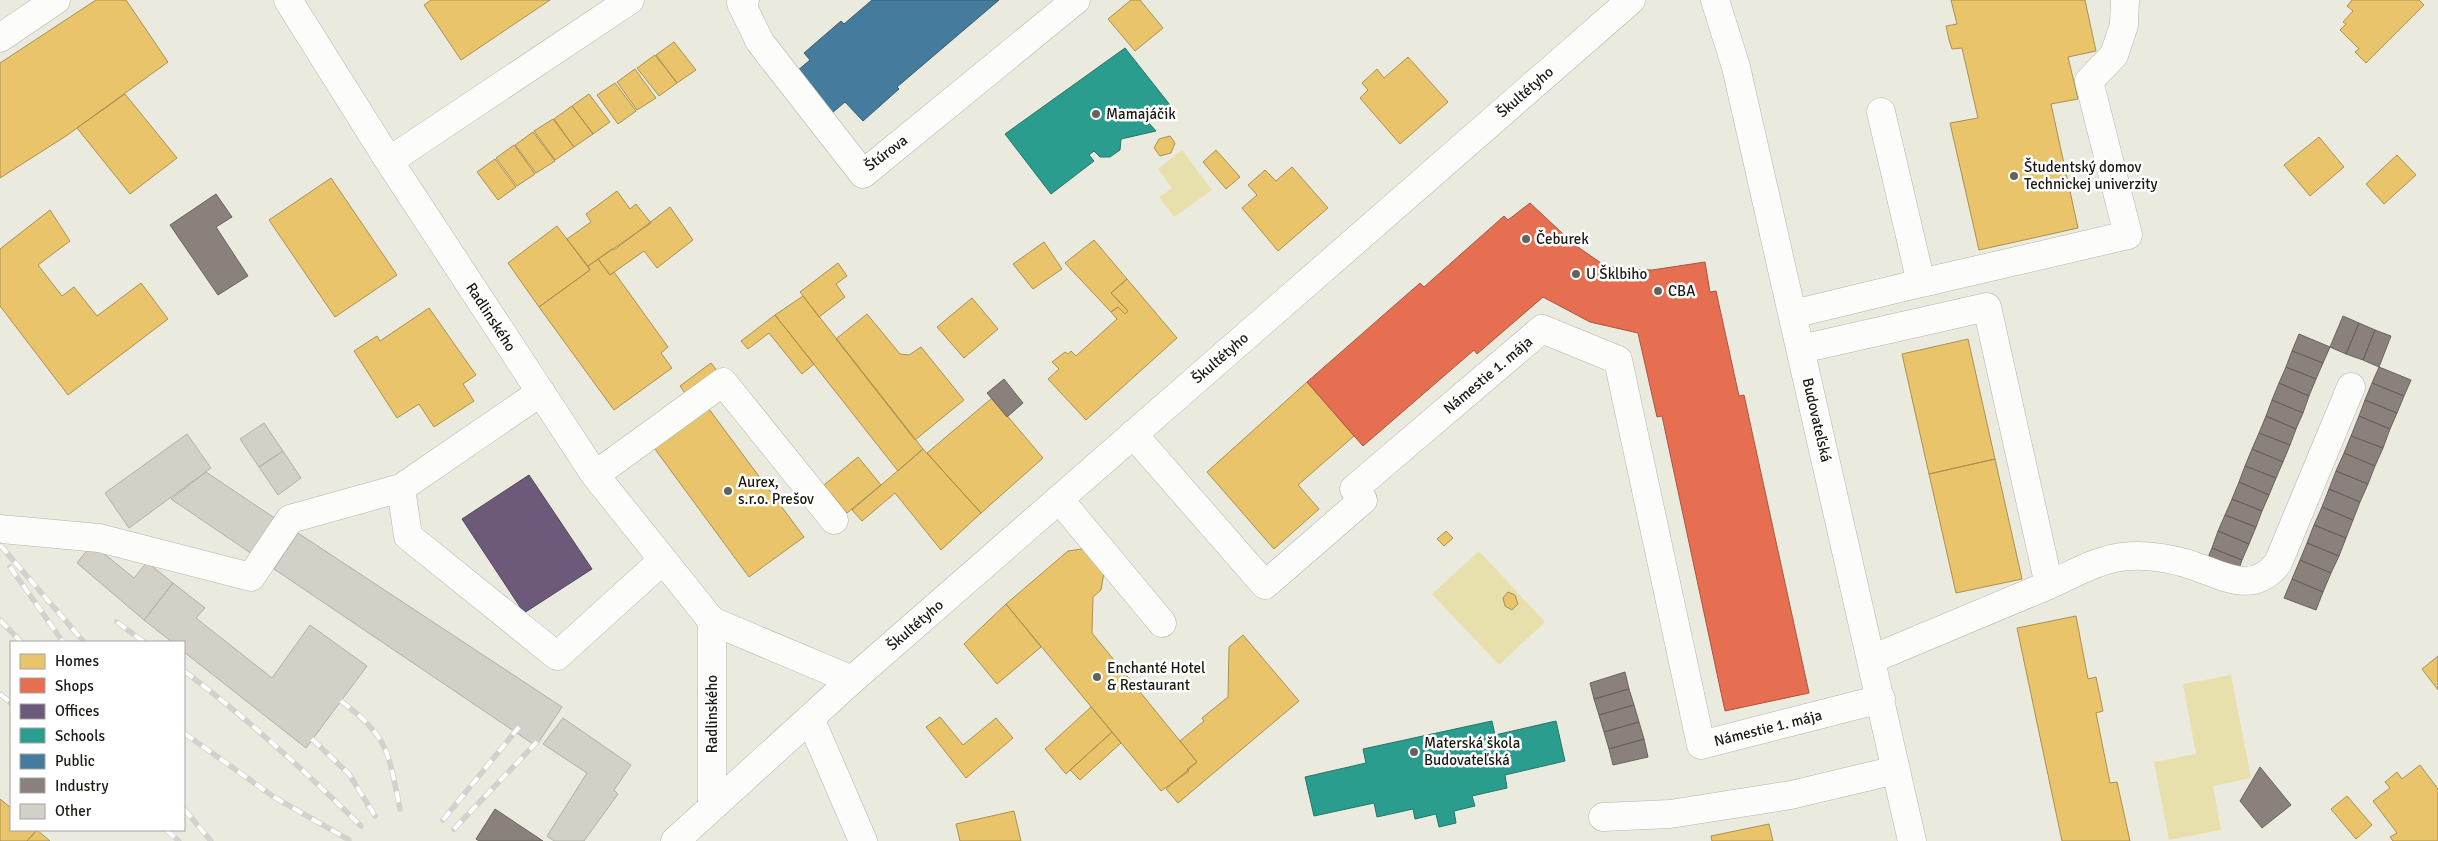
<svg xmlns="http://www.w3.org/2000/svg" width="2438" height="841" font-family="Signika,sans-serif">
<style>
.green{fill:#e8e0ac}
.homes{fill:#e9c46a;stroke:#ab9150}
.shops{fill:#e76f51;stroke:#aa563e}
.offices{fill:#6d597a;stroke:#54465b}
.schools{fill:#2a9d8f;stroke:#26766a}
.public{fill:#457b9d;stroke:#385e73}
.industry{fill:#8a817c;stroke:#69625c}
.building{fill:#d2d0c7;stroke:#b1b0a7}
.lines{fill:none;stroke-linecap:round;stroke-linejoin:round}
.minor-casing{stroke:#b5b4aa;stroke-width:29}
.minor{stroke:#fcfcfa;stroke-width:28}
.rail-casing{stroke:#d2d1ce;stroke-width:5.5}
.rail{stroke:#fff;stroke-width:4;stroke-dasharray:11;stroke-linecap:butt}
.poi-dot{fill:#646359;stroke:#fff;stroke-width:2}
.labels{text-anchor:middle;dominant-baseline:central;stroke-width:5;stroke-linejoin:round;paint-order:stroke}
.street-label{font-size:15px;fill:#1b1a12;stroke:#fff}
.poi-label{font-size:15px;fill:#1b1a12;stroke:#fff;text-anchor:start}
</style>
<rect width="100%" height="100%" fill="#ebeade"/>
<!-- green -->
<path class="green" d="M1182,150L1212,190L1174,217L1159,197L1172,188L1158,169Z
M1479,551L1545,622L1499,665L1432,594Z
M2231,675L2251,778L2213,786L2221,830L2169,840L2154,762L2196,754L2183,684Z"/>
<!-- homes -->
<path class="homes" d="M96,0H126L168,62L66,136L0,178V63Z
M431,0H550L461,60L424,5Z
M1131,0H1140L1163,28L1135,51L1108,19Z
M1951,0H2085L2096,51L2068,57L2078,99L2051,104L2078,228L1979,250L1950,123L1978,118L1962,48L1952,49L1949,40L1946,26L1957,24Z
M2352,0H2419L2424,5L2366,63L2355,52L2359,49L2340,30L2346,24L2343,22L2353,11L2347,6Z
M674,42L696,70L677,83L656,55Z
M655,55L677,83L659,96L637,68Z
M1408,57L1448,102L1400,144L1360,98L1368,90L1362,83L1377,69L1384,78Z
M635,69L656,98L637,110L617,82Z
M615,83L636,111L618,124L597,95Z
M125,94L177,158L130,194L77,128Z
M589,94L610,122L593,134L572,106Z
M572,106L593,134L574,147L554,119Z
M553,119L574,147L555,160L534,131Z
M533,132L555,161L536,173L515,145Z
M1170,136L1175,143L1171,153L1160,156L1154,148L1159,139Z
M2319,137L2344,167L2310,196L2284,165Z
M514,145L535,174L517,186L496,158Z
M1216,150L1240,177L1226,189L1203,162Z
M2397,155L2416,175L2384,204L2366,184Z
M495,159L516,187L498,200L477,172Z
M1292,167L1328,208L1278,251L1242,208L1257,195L1248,185L1265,170L1276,181Z
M331,178L397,275L335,317L269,220Z
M617,191L630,209L636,204L651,223L588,266L567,239L591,222L586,214Z
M670,207L693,240L657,268L644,251L610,275L598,259L612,249L614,250Z
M50,210L70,241L38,265L62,296L74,287L97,316L141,283L168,319L68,395L0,306V249Z
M557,226L590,270L539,307L508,263Z
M1094,240L1127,279L1111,293L1128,311L1125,314L1118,307L1111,312L1065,263Z
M1044,242L1062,269L1033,289L1013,264Z
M598,259L610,275L614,272L668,347L661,353L672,368L614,410L539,307L590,270L588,266Z
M838,263L847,276L836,284L845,297L819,317L800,292Z
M1127,279L1177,338L1086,420L1048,379L1059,369L1052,362L1065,352L1068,354L1071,351L1076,356L1117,319L1111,312L1118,307L1125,314L1128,311L1111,293Z
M803,296L923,449L898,471L775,315Z
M972,298L998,329L964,358L937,327Z
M429,308L476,375L463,384L474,401L434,427L419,404L397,418L354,351L377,336L380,341Z
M867,314L900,354L909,355L921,347L964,400L915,440L836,339Z
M775,315L814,364L802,374L769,333L748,349L741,341Z
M1968,339L1995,459L1929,474L1902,354Z
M711,363L718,372L687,396L680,386Z
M1307,382L1354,436L1298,485L1319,509L1274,549L1207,472Z
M992,398L1043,458L981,513L927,453Z
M706,405L804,537L749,577L652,445Z
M923,449L981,513L941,550L895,493L862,521L852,510Z
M858,457L881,485L847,513L824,485Z
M1995,459L2022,579L1956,593L1929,474Z
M1446,531L1453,538L1444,546L1437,539Z
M1088,548L1105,566L1101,590L1093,597L1092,633L1197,762L1187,769L1189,771L1161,791L1006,604L1068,551Z
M1508,592L1515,595L1518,604L1512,610L1505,606L1503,598Z
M1006,604L1041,647L997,684L964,644Z
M2076,616L2088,679L2096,677L2103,711L2096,713L2110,783L2117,782L2130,841H2062L2017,628Z
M1243,635L1299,701L1178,803L1166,789L1197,762L1180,741L1204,721L1202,718L1228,697L1229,647Z
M2438,656V690L2422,669Z
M1091,707L1112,732L1066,774L1045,749Z
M940,717L963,745L996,718L1013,738L966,778L926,727Z
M1112,732L1121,743L1080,780L1070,770Z
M2420,765L2438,789V841H2393L2390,837L2397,833L2373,801L2390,788L2385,782L2397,772L2402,779Z
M2347,796L2372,825L2356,839L2331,809Z
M0,799L11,808V830H37L27,841H0Z
M1014,811L1021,841H960L956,824Z
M1769,824L1773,841H1712L1711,836Z
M37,830L50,841H27Z"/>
<!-- shops -->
<path class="shops" d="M1530,203L1575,245L1601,263L1620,269L1652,270L1705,262L1710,292L1716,291L1739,396L1744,395L1809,693L1725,711L1662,416L1657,417L1638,333L1590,322L1543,297L1477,354L1474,350L1363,446L1307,382L1420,283L1424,287L1504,216L1508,220Z"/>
<!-- offices -->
<path class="offices" d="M529,475L592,569L524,613L462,519Z"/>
<!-- schools -->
<path class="schools" d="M1125,48L1170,105L1148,122L1156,131L1121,139L1120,150L1110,157H1100L1094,151L1089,155L1094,161L1051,194L1005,134Z
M1492,721L1495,735L1556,721L1565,761L1505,775L1507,788L1472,796L1475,806L1454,811L1456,823L1439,827L1436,814L1415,819L1413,809L1377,817L1374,803L1314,816L1305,777L1366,763L1363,749Z"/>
<!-- public -->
<path class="public" d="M872,0H999L897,87L899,89L863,121L845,102L832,113L797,71L810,60L804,53L841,21L844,24Z"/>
<!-- industry -->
<path class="industry" d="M216,194L232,217L216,227L248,276L218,295L170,225Z
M2343,316L2359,323L2346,354L2330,347Z
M2359,323L2375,330L2363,360L2346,354Z
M2375,330L2391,336L2379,367L2363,360Z
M2299,334L2330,347L2323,363L2292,351Z
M2292,351L2323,363L2316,379L2286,367Z
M2286,367L2316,379L2309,396L2279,383Z
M2379,367L2411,380L2404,396L2372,383Z
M1004,379L1023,403L1007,417L987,393Z
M2279,383L2309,396L2303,413L2272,400Z
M2372,383L2404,396L2397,413L2365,400Z
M2272,400L2303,413L2296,429L2266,416Z
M2365,400L2397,413L2390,429L2359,416Z
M2266,416L2296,429L2290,445L2259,433Z
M2359,416L2390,429L2383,448L2351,436Z
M2259,433L2290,445L2283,462L2252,449Z
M2351,436L2383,448L2375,466L2344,453Z
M2252,449L2283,462L2276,478L2245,466Z
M2344,453L2375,466L2368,484L2336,471Z
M2245,466L2276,478L2269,495L2239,482Z
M2336,471L2368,484L2360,502L2329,489Z
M2239,482L2269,495L2262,511L2232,499Z
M2329,489L2360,502L2353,520L2322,507Z
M2232,499L2262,511L2256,527L2225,515Z
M2322,507L2353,520L2346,538L2314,525Z
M2225,515L2256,527L2249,544L2218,531Z
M2314,525L2346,538L2339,556L2307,543Z
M2218,531L2249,544L2242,560L2212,548Z
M2307,543L2339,556L2331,573L2300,560Z
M2212,548L2242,560L2238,572L2207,560Z
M2300,560L2331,573L2323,592L2292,579Z
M2292,579L2323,592L2316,610L2284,598Z
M1625,672L1629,689L1594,699L1590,683Z
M1629,689L1634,705L1599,715L1594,699Z
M1634,705L1639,722L1604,732L1599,715Z
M1639,722L1644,739L1609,749L1604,732Z
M1644,739L1648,757L1613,765L1609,749Z
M2260,767L2291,805L2262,828L2240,801Z
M495,809L543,841H479L476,839Z"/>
<!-- building -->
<path class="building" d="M264,423L283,451L259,467L240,439Z
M187,434L211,468L129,528L105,493Z
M283,451L301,478L278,495L259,467Z
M206,472L279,521L255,556L171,499Z
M298,533L562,707L536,746L274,569Z
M92,544L134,578L147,562L173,583L144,620L77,563Z
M173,583L205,608L196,618L272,678L310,625L367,666L306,748L184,652V642H172L144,620Z
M563,718L631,765L614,790L618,794L584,841H554L547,836L587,773L543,744Z"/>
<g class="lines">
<!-- minor casing -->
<g class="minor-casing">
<path id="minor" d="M288,0L389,161L595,475L712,621L852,680
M745,0L741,3L760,42L863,174L1076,0
M1715,0L1736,67L1912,841
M0,38L56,0
M389,161L630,0
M1921,283L2128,235L2089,81L2114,55L2124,25L2125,0
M1793,314L1921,283L1881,112
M1801,349L1987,307L2049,585
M541,392L401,488L408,536L557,656L663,560
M1133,434L1265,585L1363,500L1354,489L1542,329L1618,360L1701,745L1881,699
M595,475L723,382L834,520
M1059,499L1162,623
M0,529L99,538L251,577L290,519L401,488
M712,621V806
M1872,659C1929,635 1986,611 2044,587C2069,577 2093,561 2121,557C2143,554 2164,557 2185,563C2218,572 2251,598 2278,563L2351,387
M810,718L863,841
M1603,817L1670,814L1791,795L1896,770
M675,841L852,680L1631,0"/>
</g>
<!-- minor -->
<use href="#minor" class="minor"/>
<!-- rail casing -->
<g class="rail-casing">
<path id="rail" d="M0,545L84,642
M10,567L63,642
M0,620L21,642
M117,622L144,642
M184,671C247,718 305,771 361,826
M0,694L11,703
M341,701C390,738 388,752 400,809
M184,733L274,797L349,840
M312,739L349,774L375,816
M184,809L211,841
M443,820L519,727
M454,829L537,742
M166,830L179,841"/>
</g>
<!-- rail -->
<use href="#rail" class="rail"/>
</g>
<!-- markers -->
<g class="poi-dot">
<circle cx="1096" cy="114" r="5"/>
<circle cx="2014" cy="176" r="5"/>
<circle cx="1526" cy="239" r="5"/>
<circle cx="1576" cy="274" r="5"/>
<circle cx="1658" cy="291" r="5"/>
<circle cx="728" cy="491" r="5"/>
<circle cx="1097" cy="677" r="5"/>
<circle cx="1414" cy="752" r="5"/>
</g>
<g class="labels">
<!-- street labels -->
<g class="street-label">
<text transform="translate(1525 92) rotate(-41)">Škultétyho</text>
<text transform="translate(886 153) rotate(-37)">Štúrova</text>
<text transform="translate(491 317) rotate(57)">Radlinského</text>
<text transform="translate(1220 358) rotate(-41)">Škultétyho</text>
<text transform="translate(1488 375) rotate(-40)">Námestie 1. mája</text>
<text transform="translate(1817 420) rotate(77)">Budovateľská</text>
<text transform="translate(915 625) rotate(-41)">Škultétyho</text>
<text transform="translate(712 714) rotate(-90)">Radlinského</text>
<text transform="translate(1768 728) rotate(-14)">Námestie 1. mája</text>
</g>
<!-- poi labels -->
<g class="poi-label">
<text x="1106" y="114">Mamajáčik</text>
<text x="2024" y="167">Študentský domov<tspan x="2024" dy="17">Technickej univerzity</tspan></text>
<text x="1536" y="239">Čeburek</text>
<text x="1586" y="274">U Šklbiho</text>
<text x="1668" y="291">CBA</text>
<text x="738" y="482">Aurex,<tspan x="738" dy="17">s.r.o. Prešov</tspan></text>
<text x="1107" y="668">Enchanté Hotel<tspan x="1107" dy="17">&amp; Restaurant</tspan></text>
<text x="1424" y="743">Materská škola<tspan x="1424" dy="17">Budovateľská</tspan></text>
</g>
</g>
<!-- legend -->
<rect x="10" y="641" width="175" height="190" fill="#ffffff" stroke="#a4a3a0"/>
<rect x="20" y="654" width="25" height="15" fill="#e9c46a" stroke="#a4a3a0"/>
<text x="55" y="666" font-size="15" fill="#1b1a12">Homes</text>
<rect x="20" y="678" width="25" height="15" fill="#e76f51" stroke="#a4a3a0"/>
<text x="55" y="691" font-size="15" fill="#1b1a12">Shops</text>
<rect x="20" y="704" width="25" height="15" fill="#6d597a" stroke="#a4a3a0"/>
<text x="55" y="716" font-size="15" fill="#1b1a12">Offices</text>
<rect x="20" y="728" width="25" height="15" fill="#2a9d8f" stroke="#a4a3a0"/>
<text x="55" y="741" font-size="15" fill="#1b1a12">Schools</text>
<rect x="20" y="754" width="25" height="15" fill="#457b9d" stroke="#a4a3a0"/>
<text x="55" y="766" font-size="15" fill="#1b1a12">Public</text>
<rect x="20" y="778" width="25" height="15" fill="#8a817c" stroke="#a4a3a0"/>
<text x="55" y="791" font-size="15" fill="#1b1a12">Industry</text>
<rect x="20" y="804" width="25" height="15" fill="#d2d0c7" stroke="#a4a3a0"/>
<text x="55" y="816" font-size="15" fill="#1b1a12">Other</text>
</svg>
